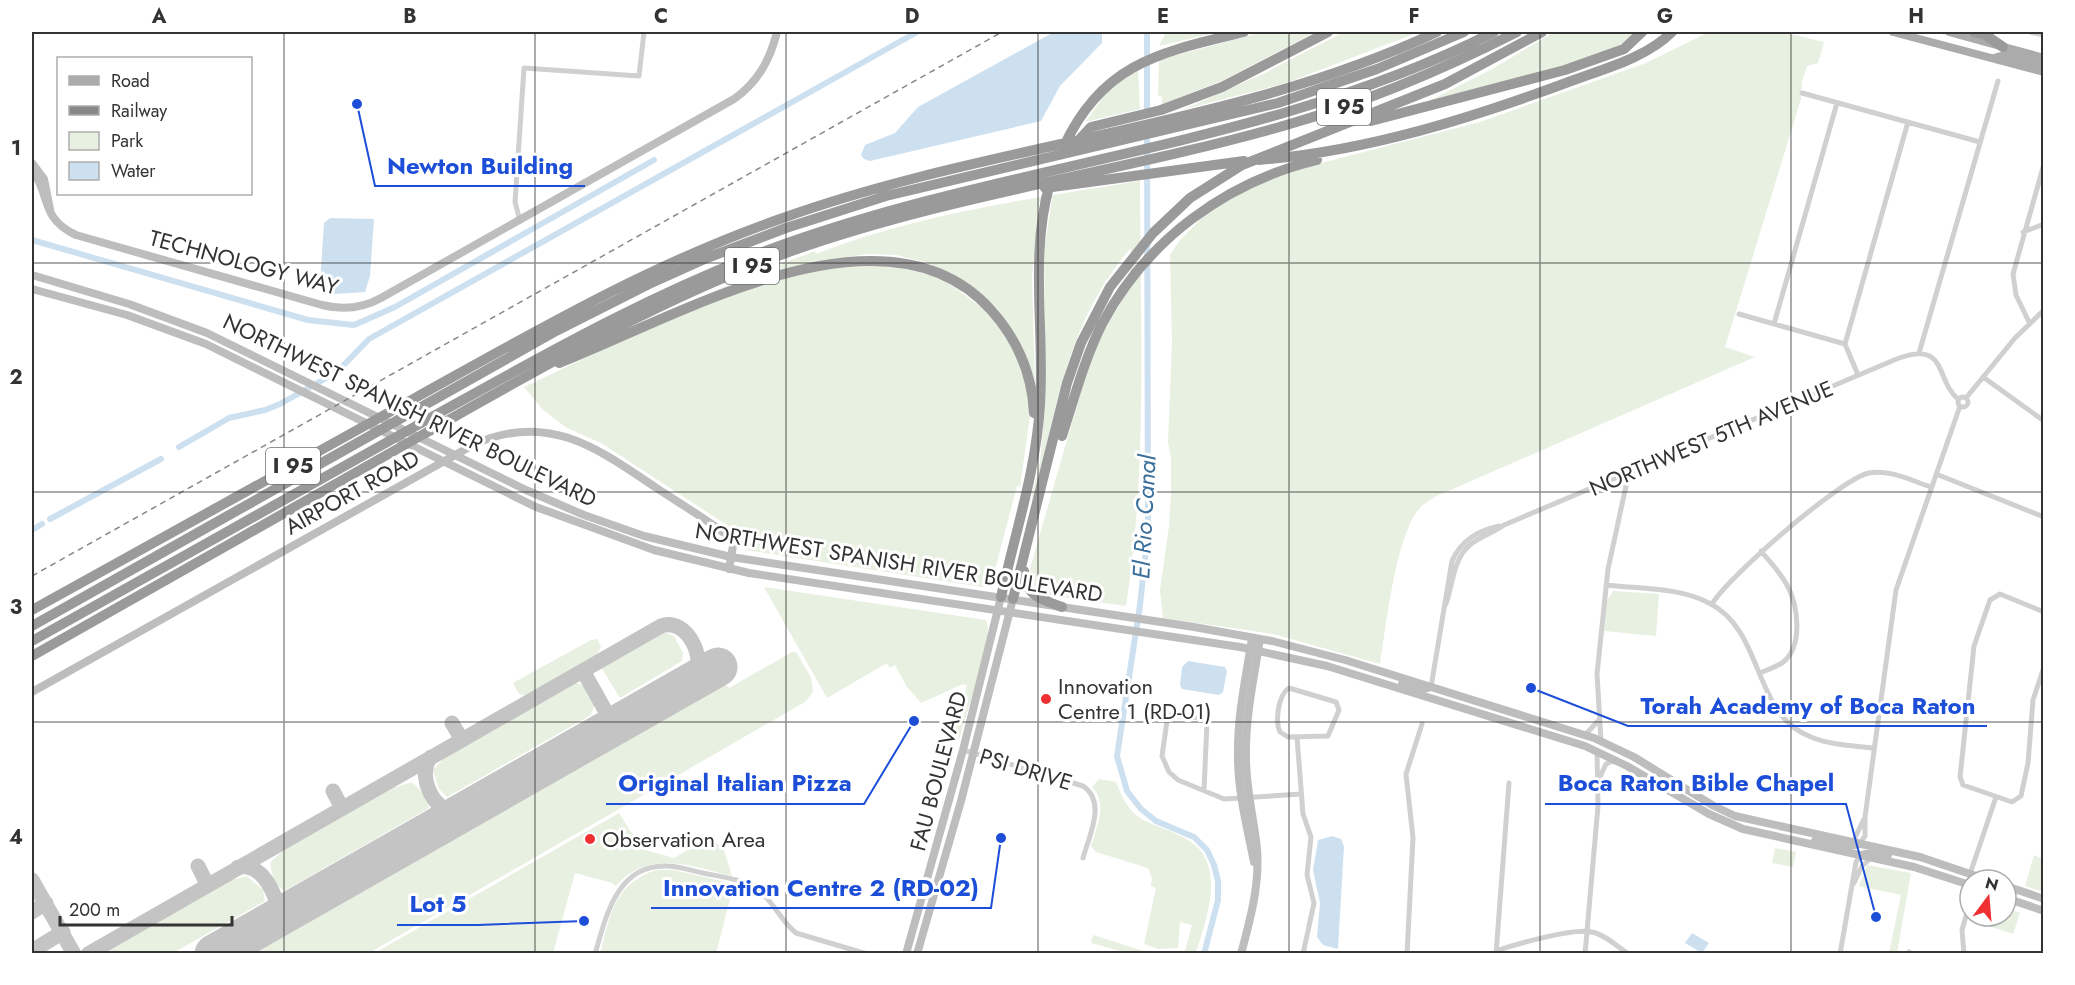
<svg xmlns="http://www.w3.org/2000/svg" width="2075" height="985" font-family="Jost,sans-serif">
<style>
.green{fill:#e8f0e1}
.water{fill:#cde0f0}
.lines{fill:none;stroke-linecap:round;stroke-linejoin:round}
.canal{stroke:#cde0f0;stroke-width:6}
.taxiway{stroke:#c4c4c4;stroke-width:15}
.runway{stroke:#c4c4c4;stroke-width:39}
.street{stroke:#d0d0d0;stroke-width:5}
.secondary{stroke:#bdbdbd;stroke-width:8}
.primary{stroke:#ababab;stroke-width:8}
.highway{stroke:#9a9a9a;stroke-width:10}
.rail{stroke:#888;stroke-width:1.5;stroke-dasharray:6 4.5;stroke-linecap:butt}
.grid{fill:none;stroke:#333;stroke-width:1.5;stroke-opacity:0.55}
.poi-dot{fill:#ef2f31;stroke:#fff;stroke-width:2}
.labels{text-anchor:middle;dominant-baseline:central;stroke-width:6;stroke-linejoin:round;paint-order:stroke}
.shield{fill:#fff;stroke:#707070;stroke-width:1.5}
.shield-label{font-size:21px;font-weight:bold;fill:#333}
.street-label{font-size:22px;fill:#333;stroke:#fff}
.poi-label{font-size:22px;fill:#333;stroke:#fff;text-anchor:start}
.water-label{font-size:24px;font-style:italic;fill:#3a6f9c;stroke:#fff}
.leader{fill:none;stroke:#1d4ed8;stroke-width:2}
.callout-dot{fill:#1d4ed8;stroke:#fff;stroke-width:2}
.callout-label{font-size:24px;text-anchor:middle;font-weight:bold;fill:#1d4ed8;stroke:#fff;stroke-width:6;stroke-linejoin:round;paint-order:stroke}
.neatline{fill:none;stroke:#333;stroke-width:2}
.grid-label{font-size:20px;text-anchor:middle;font-weight:bold;fill:#333}
</style>
<rect width="100%" height="100%" fill="#fff"/>
<!-- green -->
<path class="green" d="M1166,32H1219L1159,46Z
M1263,32H1316L1221,81L1162,104V97L1158,95L1159,60Z
M1344,32H1419L1289,82L1182,110L1263,74Z
M1554,32H1638C1614,61 1469,91 1425,103L1494,68Z
M1709,32H1782L1824,42L1818,63L1807,66L1802,81L1801,99L1725,347L1755,357L1439,495C1433,498 1427,501 1423,505C1396,527 1386,629 1380,664L1273,634L1163,618L1160,590L1169,526L1171,492V459L1168,442L1172,343L1170,255L1179,241L1208,212L1251,187L1294,170L1480,122L1646,63Z
M1138,69L1140,109L1085,122L1107,92Z
M1140,181C1140,323 1148,466 1126,606L1042,594L1029,583V572L1088,367L1105,328L1130,288L1131,248C1067,320 1053,418 1033,508L1032,493L1040,463L1046,394L1044,251L1052,199L1039,202L1032,276L1035,390L997,308L957,277L928,263L896,255L867,254L810,263V267L692,302L743,278L815,251L816,254C920,213 1030,199 1140,181Z
M876,262L942,278L994,317L1021,363L1031,409L1020,487L1017,486L991,585L982,587L746,550L733,529L601,443L567,428L543,410L524,387C634,336 754,271 876,262Z
M764,587L986,620C995,636 964,718 959,740L951,744L967,685L963,684L921,703L907,687L895,665L890,668L887,663L827,698Z
M1613,591L1659,594L1656,636L1604,631L1607,601Z
M663,632L674,636L683,653L682,661L620,698L601,667Z
M597,639L601,647L596,657L526,696L519,694L513,683L591,640Z
M792,652H796L811,677L813,692L805,702L369,953H252L725,684L729,688Z
M572,683C585,682 589,693 595,703L591,715L447,797L439,789L433,770L447,755Z
M1099,779L1116,782C1134,830 1151,818 1188,840C1227,863 1207,919 1196,952L1185,951L1192,925L1180,922L1178,948L1158,949L1144,944L1156,888L1151,886L1152,878L1148,868L1096,852L1091,846C1097,826 1108,804 1092,787Z
M412,782L426,796L429,808L284,891L274,882L270,863C299,832 371,793 412,782Z
M619,813L642,849L674,858L711,837L724,850L732,876C690,866 648,849 616,886L612,883L575,873L553,953L373,954Z
M1775,848L1796,852L1793,867L1772,863Z
M2034,855L2043,859V892L2025,886Z
M1867,865L1911,873L1897,953H1889L1901,895L1859,886Z
M656,870H674L734,884L716,953L600,954C610,915 614,884 656,870Z
M247,876L263,890L265,901L173,953H95L227,881Z
M2006,907L2020,913L2013,934L1971,920L1973,916H2006Z
M1093,935L1150,953H1153H1128L1091,943Z"/>
<!-- water -->
<path class="water" d="M1054,32H1102V43L1060,86L1041,121L870,161L864,159L861,155L865,145L895,133L918,107Z
M330,218L374,219L370,276L365,292L334,294L320,284L324,223Z
M1188,661L1225,667L1227,671L1223,692L1219,695L1182,689L1180,685L1182,667Z
M1332,836L1341,839L1344,846L1338,949L1323,945L1317,937L1320,903L1313,870L1318,840Z
M1692,933L1709,943L1702,953L1685,943Z"/>
<g class="lines">
<!-- canal -->
<path class="canal" d="M1147,32V115
M1147,131L1148,530L1140,605L1117,756L1127,791L1141,809L1156,821L1194,837L1207,850L1214,865L1218,881V900L1204,954
M32,240L308,320L354,325L395,307L654,160
M179,447L229,418L265,410L280,404L337,372L369,339L917,32
M50,519L161,459
M32,530L42,524"/>
<!-- taxiway -->
<path class="taxiway" d="M583,671L614,726
M452,723L462,740
M431,757C415,776 436,818 462,812
M333,791L342,808
M435,827L441,816L438,803
M198,866L207,884
M238,867C259,863 272,886 277,904L270,922
M32,880L74,954
M275,898L285,905L297,906
M32,912L46,903
M32,951L63,932
M88,954L661,626C688,616 710,664 691,682"/>
<!-- runway -->
<path class="runway" d="M214,954L718,667"/>
<!-- street -->
<path class="street" d="M2030,32L2044,35
M1802,93L1980,142
M520,221L515,202L524,68L639,76L644,32
M2023,232L2044,224
M1739,314L1845,344L1858,375
M2029,322L2016,295L2013,274L2044,164
M1774,324L1837,103
M1845,344L1908,122
M1919,353L1998,81
M1983,377L2044,421
M1958 402a5 5 0 1 1 10 0a5 5 0 1 1-10 0Z
M1966,398L2015,338L2044,310
M1936,474L2044,517
M1606,585C1639,589 1679,587 1709,603C1765,631 1752,715 1811,737C1830,745 1853,746 1874,748
M1446,604C1453,584 1453,558 1471,544C1481,536 1493,533 1504,525L1899,358C1948,341 1935,380 1958,399
M1712,604C1728,577 1840,479 1869,473C1890,469 1912,481 1931,487
M2044,612L2000,594L1990,600L1974,646L1960,777L1963,785L2012,802L2021,796L2028,763L2033,700L2044,667
M1760,673C1767,670 1775,667 1782,663C1804,647 1798,605 1787,585C1780,572 1770,562 1761,551
M1431,687L1452,561C1461,540 1478,531 1499,526
M1289,688L1336,702L1339,710L1328,736L1288,737L1280,732C1275,721 1278,695 1289,688Z
M1585,735L1598,721
M1297,737L1303,814L1311,837L1307,875L1314,903L1303,954
M1601,741L1597,674L1608,569L1626,486L1623,475
M963,750L1083,786C1107,802 1089,836 1083,858
M1600,777L1606,764L1615,760
M1204,790L1207,723L1200,718L1171,715L1167,721L1162,756L1169,772L1178,780L1224,799L1301,794
M1853,842L1864,819
M1859,844L1865,836V817L1896,590L1960,406
M1970,874L1996,797
M1854,883L1862,866L1871,858
M1496,951C1516,944 1573,928 1592,932C1605,935 1617,946 1628,954
M1909,952L1912,954
M595,954C606,916 617,864 667,866C679,866 692,871 703,873C722,877 744,879 760,891C774,903 781,921 796,933L867,954
M1407,954L1413,838L1406,774L1422,724
M1496,954L1509,783
M1585,954L1598,806L1597,752
M1840,954L1856,862L1861,855
M1964,954L1962,930L1970,902"/>
<!-- secondary -->
<path class="secondary" d="M32,163L44,179L50,209
M32,171C51,193 39,218 76,235L322,305C342,310 363,308 381,298L734,99C758,82 770,60 777,32
M32,275L129,304L207,333L526,490L584,515L644,536L731,557L1194,627L1272,641L1345,660L1594,738L1634,757L1712,805L1735,816L1920,857L1988,880
M32,289L127,315L206,344L536,507L654,550L749,573L1240,647L1327,666L1585,746L1627,766L1709,814L1743,829L1914,867L1970,885
M1252,638C1246,677 1237,716 1238,757C1238,792 1247,827 1254,862
M1402,684L1422,689L1431,687
M32,692L473,445C546,411 596,447 655,487C679,503 705,518 728,536L733,546L729,569
M1815,841L1847,847L1859,844
M1862,855L1871,852L1888,855
M2006,886L2044,899
M2006,898L2044,911
M906,954L963,750L1001,597
M917,954L961,801L1013,599
M1241,954C1250,920 1260,885 1257,849C1254,819 1246,789 1246,758C1245,718 1254,678 1260,639"/>
<!-- primary -->
<path class="primary" d="M1893,32L2044,72
M1949,32L2044,58
M1994,58L2004,55L2044,66"/>
<!-- highway -->
<path class="highway" d="M1974,32L1984,34L2003,47
M1371,121L1565,70L1624,49L1642,32
M1079,140L1091,127L1161,110L1222,87L1328,32
M1064,146C1103,62 1162,52 1244,32
M1259,160C1368,151 1472,118 1574,80C1607,68 1647,57 1672,32
M1045,188L1244,161
M559,363C675,318 885,192 991,310C1017,339 1032,374 1034,413
M1062,436C1074,399 1084,360 1102,324C1146,241 1225,182 1317,160
M1024,571C1024,596 1042,599 1062,607
M1001,597C1015,533 1036,471 1040,405C1045,331 1029,256 1050,183
M1013,599L1067,383L1081,343L1110,287L1153,233L1190,198L1242,165L1445,84L1542,32
M32,610C159,540 287,469 415,398C534,332 651,264 780,219C994,142 1229,129 1437,32
M32,626L556,331L649,284L707,258L786,228L886,196L1278,103L1377,69L1464,32
M32,641C162,568 293,495 423,422C540,357 655,291 782,245C1017,161 1269,146 1494,32
M32,656C162,582 292,509 422,435C541,368 657,300 786,253C947,195 1118,173 1283,126C1364,103 1442,70 1517,32"/>
<!-- rail -->
<path class="rail" d="M32,576L1002,32"/>
</g>
<!-- grid -->
<path class="grid" d="M284,32V954M535,32V954M786,32V954M1038,32V954M1289,32V954M1540,32V954M1791,32V954M32,263H2044M32,492H2044M32,722H2044"/>
<!-- markers -->
<g class="poi-dot">
<circle cx="1046" cy="699" r="6"/>
<circle cx="590" cy="839" r="6"/>
</g>
<g class="labels">
<!-- shield labels -->
<g class="shield">
<rect x="1317" y="89" width="54" height="36" rx="4.5"/>
<rect x="725" y="248" width="54" height="36" rx="4.5"/>
<rect x="266" y="448" width="54" height="36" rx="4.5"/>
</g>
<g class="shield-label">
<text x="1344" y="107">I 95</text>
<text x="752" y="266">I 95</text>
<text x="293" y="466">I 95</text>
</g>
<!-- street labels -->
<g class="street-label">
<text transform="translate(244 262) rotate(15)">TECHNOLOGY WAY</text>
<text transform="translate(410 410) rotate(26)">NORTHWEST SPANISH RIVER BOULEVARD</text>
<text transform="translate(1711 438) rotate(-23)">NORTHWEST 5TH AVENUE</text>
<text transform="translate(352 492) rotate(-29)">AIRPORT ROAD</text>
<text transform="translate(899 562) rotate(9)">NORTHWEST SPANISH RIVER BOULEVARD</text>
<text transform="translate(1026 769) rotate(17)">PSI DRIVE</text>
<text transform="translate(938 771) rotate(-75)">FAU BOULEVARD</text>
</g>
<!-- poi labels -->
<g class="poi-label">
<text x="1058" y="686">Innovation<tspan x="1058" dy="25">Centre 1 (RD-01)</tspan></text>
<text x="602" y="839">Observation Area</text>
</g>
<!-- water labels -->
<g class="water-label">
<text transform="translate(1144 517) rotate(-87)">El Rio Canal</text>
</g>
</g>
<!-- callouts -->
<path class="leader" d="M357 104L375 186H585M1531 688L1628 726H1987M1876 917L1846 804H1545M914 721L864 804H606M1001 838L991 908H651M584 921L478 925H397"/>
<g class="callout-dot">
<circle cx="357" cy="104" r="6"/>
<circle cx="1531" cy="688" r="6"/>
<circle cx="1876" cy="917" r="6"/>
<circle cx="914" cy="721" r="6"/>
<circle cx="1001" cy="838" r="6"/>
<circle cx="584" cy="921" r="6"/>
</g>
<g class="callout-label">
<text x="480" y="174">Newton Building</text>
<text x="1808" y="714">Torah Academy of Boca Raton</text>
<text x="1696" y="791">Boca Raton Bible Chapel</text>
<text x="735" y="791">Original Italian Pizza</text>
<text x="821" y="896">Innovation Centre 2 (RD-02)</text>
<text x="438" y="912">Lot 5</text>
</g>
<!-- border -->
<rect width="2075" height="985" fill="none" stroke="#ffffff" stroke-width="66"/>
<!-- legend -->
<rect x="57" y="57" width="195" height="138" fill="#ffffff" stroke="#adadad" stroke-width="1.5"/>
<rect x="69" y="76" width="30" height="9" fill="#ababab" stroke="#adadad" stroke-width="1.5"/>
<text x="111" y="87" font-size="18" fill="#333333">Road</text>
<rect x="69" y="106" width="30" height="9" fill="#888888" stroke="#adadad" stroke-width="1.5"/>
<text x="111" y="117" font-size="18" fill="#333333">Railway</text>
<rect x="69" y="132" width="30" height="18" fill="#e8f0e1" stroke="#adadad" stroke-width="1.5"/>
<text x="111" y="147" font-size="18" fill="#333333">Park</text>
<rect x="69" y="162" width="30" height="18" fill="#cde0f0" stroke="#adadad" stroke-width="1.5"/>
<text x="111" y="177" font-size="18" fill="#333333">Water</text>
<!-- north arrow -->
<g transform="translate(1988 898) rotate(16)"><circle r="28" fill="#ffffff" stroke="#adadad" stroke-width="1.5"/>
<path d="M0-4.5L10 22L0 15L-10 22Z" fill="#ef2f31"/>
<text y="-9" font-size="16" font-weight="bold" text-anchor="middle" fill="#333333">N</text>
</g>
<!-- scale -->
<path d="M60 916v9h172v-9" fill="none" stroke="#333333" stroke-width="3"/>
<text x="69" y="916" font-size="18" fill="#333333" stroke="#ffffff" stroke-width="4.5" paint-order="stroke">200 m</text>
<rect x="33" y="33" width="2009" height="919" class="neatline"/>
<g class="grid-label">
<text x="159" y="23">A</text>
<text x="410" y="23">B</text>
<text x="661" y="23">C</text>
<text x="912" y="23">D</text>
<text x="1163" y="23">E</text>
<text x="1414" y="23">F</text>
<text x="1665" y="23">G</text>
<text x="1916" y="23">H</text>
<text x="16" y="155">1</text>
<text x="16" y="384">2</text>
<text x="16" y="614">3</text>
<text x="16" y="844">4</text>
</g>
</svg>
